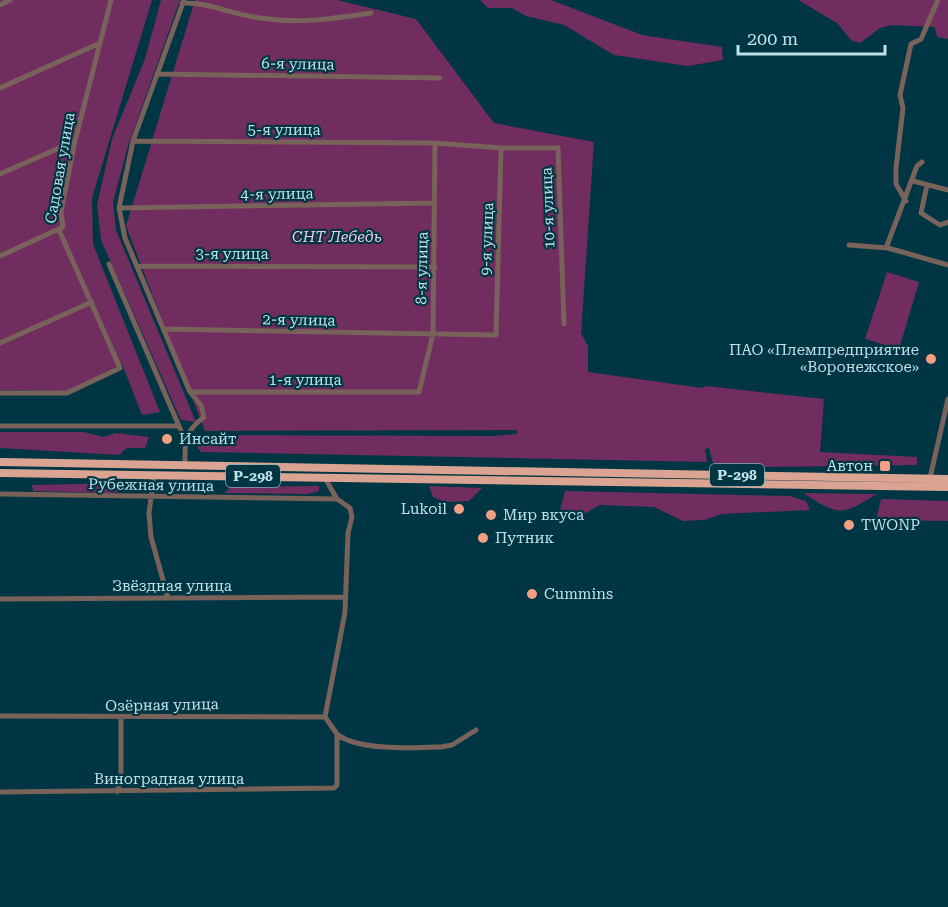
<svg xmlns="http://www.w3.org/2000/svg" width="948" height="907" font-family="'Roboto Serif',serif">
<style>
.green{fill:#712d5f}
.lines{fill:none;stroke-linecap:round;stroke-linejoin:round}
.minor{stroke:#78625a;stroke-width:5}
.highway{stroke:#dba492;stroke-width:8}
.poi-dot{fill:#f39f83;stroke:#003643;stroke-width:2}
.labels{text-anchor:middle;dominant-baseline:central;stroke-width:4.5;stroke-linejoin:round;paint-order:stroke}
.shield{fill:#003643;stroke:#86acb7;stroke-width:1.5}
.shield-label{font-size:14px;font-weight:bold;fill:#c0dfe9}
.street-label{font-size:15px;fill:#c0dfe9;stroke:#003643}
.park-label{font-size:15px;font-style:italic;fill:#f2c7e3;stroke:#003643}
.poi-label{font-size:15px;fill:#c0dfe9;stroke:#003643;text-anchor:start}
</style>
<rect width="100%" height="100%" fill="#003643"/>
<!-- green -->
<path class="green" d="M0,0H152L92,198L93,244L160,412L142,415L122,364L68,391L0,390Z
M161,0H180L128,146L113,202L116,230L196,422L181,420L101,240L97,205L112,139L145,59Z
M195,0H337L416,19L494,123L594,142L581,333L588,346V372L702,388L706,386L824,399L820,452L917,457V465L752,467L713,463L709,448L705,449L707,462L201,452L189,435L493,436L517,434V430L205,431L126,226Z
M480,0H551L642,35L722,47L723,60L688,66L614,55L564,25L526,16L512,8H488Z
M798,0H948V39L937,37L935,27L891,25L880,28L860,43L851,40L837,23Z
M887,272L919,282L899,349L865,339Z
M0,432H84L103,437L116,433L149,437L145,448H127L119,455L0,448Z
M122,483L119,492L111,493L33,491L32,485Z
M319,486V491L307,494L225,493L230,487Z
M429,486L482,488L469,501L445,502L433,497Z
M565,491L790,496L806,501L810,510L722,514L704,520L683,521L654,507L600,505L584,514L569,517L559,515Z
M803,493L877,494C841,516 839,516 803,493Z
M881,499L948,501V521L876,520Z"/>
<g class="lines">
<!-- minor -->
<path class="minor" d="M184,0L133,141L119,208L125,238L190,392L201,405L204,417C183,433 185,441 185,466
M182,3C209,2 233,15 260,18C300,24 331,19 371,13
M0,5L10,0
M157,74L440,78
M0,88L98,44
M133,141L435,143L501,148L496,335L164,329
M501,148H558L564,324
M0,174L75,141
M913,181L948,190
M927,185L921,213L940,225L948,222
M906,201L896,184V168L903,108L900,95L911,44L921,39L938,0
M119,208L435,203
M849,245L888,248L948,265
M886,248L917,166L922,162
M0,256L61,228
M109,264L185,440
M137,266L435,267
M0,343L92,302
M190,392H419L433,334L435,143
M0,393H67L120,368L59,230L63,227L61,212L75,141L111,0
M0,426H179
M154,475L149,513L151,537L168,598
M930,478L948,399
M0,494L337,499
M0,599L344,597
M0,716L325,717
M337,734C357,751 415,748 441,747L452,745L476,730
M0,792L334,788L337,785V734L325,717L345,612L348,533L352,517L350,508L337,499L325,478
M117,792L121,778V718"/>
<!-- highway -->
<path class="highway" d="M0,462L948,479
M0,473L948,487"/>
</g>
<!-- markers -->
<g class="poi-dot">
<circle cx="931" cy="359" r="6"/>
<circle cx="167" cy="439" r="6"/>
<rect x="879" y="460" width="12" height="12" rx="3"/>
<circle cx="459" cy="509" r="6"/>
<circle cx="491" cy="515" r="6"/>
<circle cx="849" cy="525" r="6"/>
<circle cx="483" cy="538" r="6"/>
<circle cx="532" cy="594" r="6"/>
</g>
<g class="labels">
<!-- shield labels -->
<g class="shield">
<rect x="710" y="464" width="54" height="22" rx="4.5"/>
<rect x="226" y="465" width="54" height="22" rx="4.5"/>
</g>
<g class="shield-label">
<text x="737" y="475">Р-298</text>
<text x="253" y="476">Р-298</text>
</g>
<!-- street labels -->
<g class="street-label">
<text transform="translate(298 64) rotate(1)">6-я улица</text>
<text x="284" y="130">5-я улица</text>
<text transform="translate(60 168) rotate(-80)">Садовая улица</text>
<text transform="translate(277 194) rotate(-1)">4-я улица</text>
<text transform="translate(548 208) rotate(-92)">10-я улица</text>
<text transform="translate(487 239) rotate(-88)">9-я улица</text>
<text x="232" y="254">3-я улица</text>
<text transform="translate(422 268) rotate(-89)">8-я улица</text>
<text transform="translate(299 320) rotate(1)">2-я улица</text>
<text x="305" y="380">1-я улица</text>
<text transform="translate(151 485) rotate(1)">Рубежная улица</text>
<text x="172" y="586">Звёздная улица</text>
<text transform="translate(162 705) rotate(-1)">Озёрная улица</text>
<text x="169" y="779">Виноградная улица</text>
</g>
<!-- park labels -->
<g class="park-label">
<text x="337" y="237">СНТ Лебедь</text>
</g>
<!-- poi labels -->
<g class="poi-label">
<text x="919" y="350" text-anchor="end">ПАО «Племпредприятие<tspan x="919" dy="17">«Воронежское»</tspan></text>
<text x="179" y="439">Инсайт</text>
<text x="873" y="466" text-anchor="end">Автон</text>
<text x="447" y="509" text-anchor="end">Lukoil</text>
<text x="503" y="515">Мир вкуса</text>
<text x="861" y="525">TWONP</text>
<text x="495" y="538">Путник</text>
<text x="544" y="594">Cummins</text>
</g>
</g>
<!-- scale -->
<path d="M738 45v9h147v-9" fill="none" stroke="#c0dfe9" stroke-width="3"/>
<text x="747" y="45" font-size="18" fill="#c0dfe9" stroke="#003643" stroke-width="4.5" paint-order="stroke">200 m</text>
</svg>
